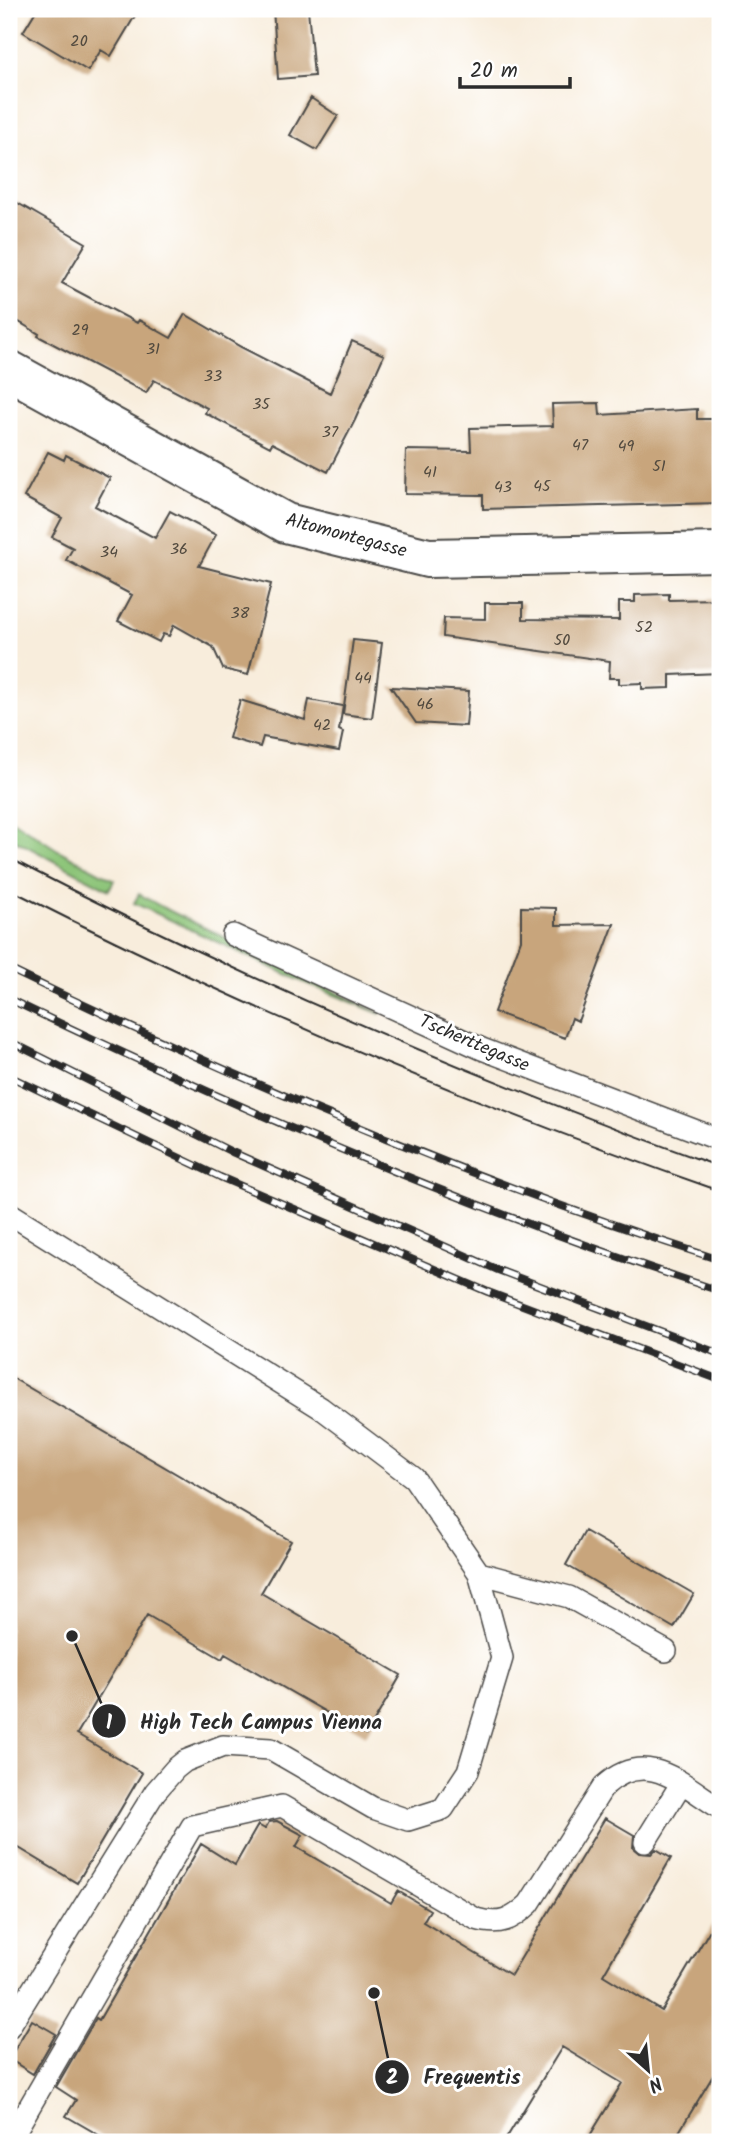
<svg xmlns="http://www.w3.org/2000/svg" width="729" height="2151" font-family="Kalam,sans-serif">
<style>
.green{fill:#8cc478;stroke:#5c7852;stroke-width:2}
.building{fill:#c8a57b}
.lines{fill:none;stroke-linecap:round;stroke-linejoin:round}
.service-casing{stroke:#4a4846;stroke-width:24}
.minor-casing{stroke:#4a4846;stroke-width:42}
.service{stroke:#fff;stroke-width:21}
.minor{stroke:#fff;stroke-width:38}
.tram{stroke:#2b2b2b;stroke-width:2}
.rail-casing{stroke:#2b2b2b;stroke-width:8}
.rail{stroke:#fff;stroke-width:5;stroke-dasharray:16;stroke-linecap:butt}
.labels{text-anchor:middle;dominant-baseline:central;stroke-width:6;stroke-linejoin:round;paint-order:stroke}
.number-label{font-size:16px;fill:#524a3f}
.street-label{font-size:19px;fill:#2b2b2b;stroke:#fff}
.leader{fill:none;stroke:#2b2b2b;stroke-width:2.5}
.callout-dot{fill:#2b2b2b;stroke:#fff;stroke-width:2.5}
.mark-label{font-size:21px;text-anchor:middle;font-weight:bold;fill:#fff}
.callout-label{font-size:21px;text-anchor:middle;font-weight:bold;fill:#2b2b2b;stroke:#fff;stroke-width:6;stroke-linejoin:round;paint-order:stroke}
</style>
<rect width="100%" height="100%" fill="#fff"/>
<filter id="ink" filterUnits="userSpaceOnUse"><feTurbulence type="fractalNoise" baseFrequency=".0143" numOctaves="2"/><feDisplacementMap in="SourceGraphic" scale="14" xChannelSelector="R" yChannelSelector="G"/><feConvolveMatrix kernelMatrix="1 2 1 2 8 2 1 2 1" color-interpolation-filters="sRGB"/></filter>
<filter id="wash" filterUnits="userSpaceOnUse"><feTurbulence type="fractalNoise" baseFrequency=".00686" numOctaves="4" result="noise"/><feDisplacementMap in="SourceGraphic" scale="28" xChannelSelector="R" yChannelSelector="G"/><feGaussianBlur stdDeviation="1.57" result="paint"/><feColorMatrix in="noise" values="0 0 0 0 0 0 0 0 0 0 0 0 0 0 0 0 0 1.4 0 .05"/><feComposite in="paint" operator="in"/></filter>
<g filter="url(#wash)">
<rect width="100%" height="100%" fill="#f8eddc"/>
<!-- green -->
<path class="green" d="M9,818L58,850L114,880L109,890L9,837Z
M139,894L164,908L381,1014L303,982L134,903Z"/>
<g id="blocks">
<!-- building -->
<path class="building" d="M37,9H139L111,56L101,50L88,71L23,32Z
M273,9H308L314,76L278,79Z
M311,98L338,116L317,150L290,135Z
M9,198L86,243L62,283L137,323L139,320L171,338L185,314L241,347L330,393L352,341L384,355L355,420L328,472L272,443L270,447L205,413L207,408L154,380L146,393L38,336L39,334L9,316Z
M599,403L600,415L697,409V419H720V503L483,509V495L405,494L406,450L471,451L470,428L553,426L552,404Z
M48,452L64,460L66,455L110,478L95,506L155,538L170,511L216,535L199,566L271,584L248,675L223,669L213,647L174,625L169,636L163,634L159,642L118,621L132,595L66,560L73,548L52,537L62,518L24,497Z
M669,594V600L720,599V673L670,675V688L642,689V683L619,684V678H609L610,661L443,637L444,618L485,619V603H523V619L619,620V602H635V595Z
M353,640L382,643L372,718L343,714Z
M391,687L469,691L466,726L416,723Z
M240,700L305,720L309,700L343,706L339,730L343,732L339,751L263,737L260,747L229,738Z
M521,907L556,908V925L614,924L578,1021L572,1018L565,1038L494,1012L521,940Z
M9,1376L291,1541L261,1593L401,1675L366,1735L225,1654L222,1659L147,1615L77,1734L142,1773L77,1883L9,1842Z
M585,1531L694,1594L674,1628L566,1565Z
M605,1818L634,1835L633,1848L639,1853L651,1854L656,1849L671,1858L603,1975L662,2011L720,1913V2064L673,2142H586L622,2083L562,2047L504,2142H111L66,2116L76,2100L56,2087L96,2018L99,2020L201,1844L235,1865L258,1825L265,1829L269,1822L277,1821L303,1835L296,1847L391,1903L398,1891L430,1910L423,1922L511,1975Z
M32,2020L56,2034L33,2074L9,2059Z"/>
</g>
</g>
<g filter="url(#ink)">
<use href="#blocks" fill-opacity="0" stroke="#4a4846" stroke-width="2"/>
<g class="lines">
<!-- service casing -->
<g class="service-casing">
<path id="service" d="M233,935L482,1049L720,1140
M9,1213L321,1408L414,1478L479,1573L502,1658L468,1771L443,1809L408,1820L373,1808L271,1749L223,1746L185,1761L175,1769L155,1792L9,2027
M479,1573L569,1597L666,1651
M645,1842L681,1784
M9,2142L192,1826L282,1806L476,1919C500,1926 512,1920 529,1904L604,1786C647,1747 681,1784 720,1808"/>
</g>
<!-- minor casing -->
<g class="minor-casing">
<path id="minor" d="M9,370L286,523L428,558L720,552"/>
</g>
<!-- service -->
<use href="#service" class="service"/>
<!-- minor -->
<use href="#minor" class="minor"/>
<!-- tram -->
<path class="tram" d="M9,858C239,977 476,1079 720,1167
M9,889C239,1006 476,1106 720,1191"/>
<!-- rail casing -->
<g class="rail-casing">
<path id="rail" d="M9,969C239,1081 476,1182 720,1260
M9,999C240,1110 476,1212 720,1291
M9,1041L232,1152L498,1270L720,1354
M9,1076L220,1177L488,1292L720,1380"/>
</g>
<!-- rail -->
<use href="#rail" class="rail"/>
</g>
</g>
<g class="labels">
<!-- number labels -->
<g class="number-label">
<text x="79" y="41">20</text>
<text x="80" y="330">29</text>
<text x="153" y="349">31</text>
<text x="213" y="376">33</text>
<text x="261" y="404">35</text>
<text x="330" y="432">37</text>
<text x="580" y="445">47</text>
<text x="626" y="446">49</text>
<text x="659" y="466">51</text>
<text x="430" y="472">41</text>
<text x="542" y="486">45</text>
<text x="503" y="487">43</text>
<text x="179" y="549">36</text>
<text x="109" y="552">34</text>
<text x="240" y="613">38</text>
<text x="644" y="627">52</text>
<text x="562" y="640">50</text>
<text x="363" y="678">44</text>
<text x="425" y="704">46</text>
<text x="322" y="725">42</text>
</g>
<!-- street labels -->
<g class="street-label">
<text transform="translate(346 536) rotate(15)">Altomontegasse</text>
<text transform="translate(474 1044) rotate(23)">Tscherttegasse</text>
</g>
</g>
<!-- callouts -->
<path class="leader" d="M72 1636L109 1721M374 1993L392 2077"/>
<g class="callout-dot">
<circle cx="72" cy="1636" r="7"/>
<circle cx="374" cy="1993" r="7"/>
<circle cx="109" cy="1721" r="18"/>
<circle cx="392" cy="2077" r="18"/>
</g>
<g class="mark-label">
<text x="109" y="1729">1</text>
<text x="392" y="2084">2</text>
</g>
<g class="callout-label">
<text x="261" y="1729">High Tech Campus Vienna</text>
<text x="472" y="2084">Frequentis</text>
</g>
<!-- margin -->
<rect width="729" height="2151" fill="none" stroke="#fff" stroke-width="35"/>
<!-- north arrow -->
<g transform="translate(648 2070) rotate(153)" stroke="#ffffff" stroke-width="5" paint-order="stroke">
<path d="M0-5L12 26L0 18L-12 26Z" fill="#2b2b2b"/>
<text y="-10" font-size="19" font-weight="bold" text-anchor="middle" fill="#2b2b2b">N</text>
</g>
<!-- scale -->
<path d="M460 77v10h110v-10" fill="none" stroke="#2b2b2b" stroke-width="3.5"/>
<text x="470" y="77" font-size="21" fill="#2b2b2b" stroke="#ffffff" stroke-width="5" paint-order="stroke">20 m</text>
</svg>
